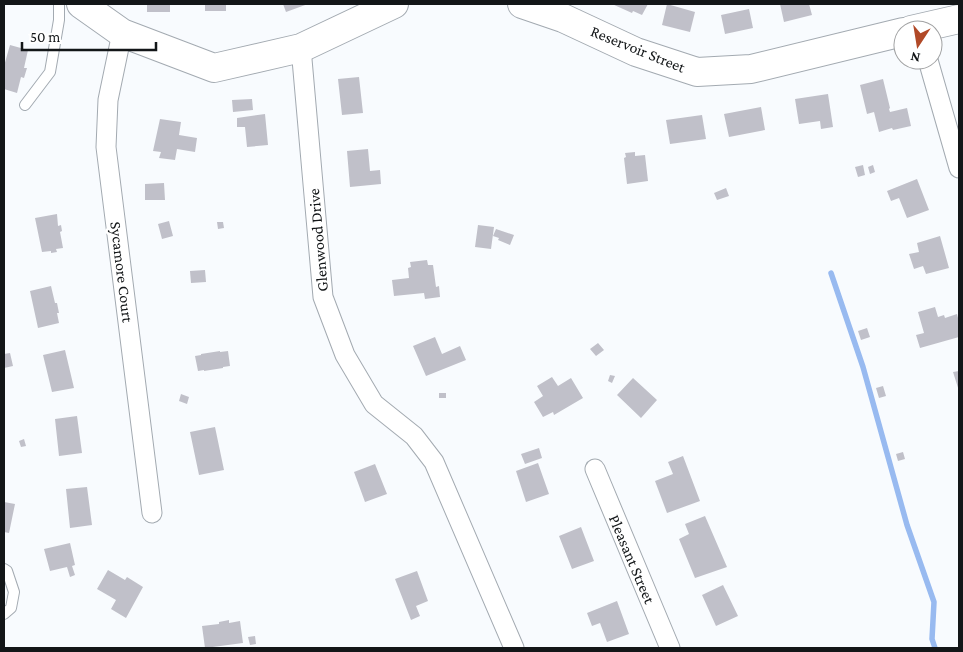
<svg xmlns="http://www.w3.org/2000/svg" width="963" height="652" font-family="'Crimson Pro',serif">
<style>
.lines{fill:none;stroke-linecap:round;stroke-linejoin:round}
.stream{stroke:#98baf0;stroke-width:5.5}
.building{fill:#c0c0c9}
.lane-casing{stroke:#a3aab1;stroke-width:12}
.street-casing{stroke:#a3aab1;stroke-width:21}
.secondary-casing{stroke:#a3aab1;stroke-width:30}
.lane{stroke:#fff;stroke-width:10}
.street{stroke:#fff;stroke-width:19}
.secondary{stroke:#fff;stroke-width:28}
.labels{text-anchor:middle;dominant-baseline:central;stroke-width:5;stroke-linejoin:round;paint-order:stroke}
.street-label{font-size:16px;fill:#131618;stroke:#fff}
</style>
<rect width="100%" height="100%" fill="#f8fbfe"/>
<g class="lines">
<!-- stream -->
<path class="stream" d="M831,273L863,367L907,525L934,602L932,639L935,648"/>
</g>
<!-- building -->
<path class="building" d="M147,4H170V12H147Z
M205,4H226V11H205Z
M283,4H308L286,12Z
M612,4H648L642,15L633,11L632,13Z
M667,4L695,12L690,32L662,25Z
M780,4H809L812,15L784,22Z
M749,9L753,28L725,34L721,15Z
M10,45L28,50L24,68H27L24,78L21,77L17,93L4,89V66Z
M359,77L363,113L342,115L338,79Z
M883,79L890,108L889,109L890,112L907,108L911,126L893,130L892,128L879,132L874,112L867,114L860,85Z
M828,94L833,127L821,129L820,121L799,124L795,99Z
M252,99L253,110L233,112L232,100Z
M761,107L765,130L729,137L724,114Z
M265,114L268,145L247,147L245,127H237V118Z
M702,115L706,139L670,144L666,120Z
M160,119L181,122L179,135L197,138L195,152L177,149L175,160L159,158L161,152L153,151Z
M368,149L370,171L380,170L381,184L350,187L347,151Z
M635,152V156L645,155L648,181L627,184L624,158L626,157L625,153Z
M863,165L865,175L858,177L855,167Z
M873,165L875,172L870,174L868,167Z
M917,179L929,210L907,218L899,198L891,201L887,191Z
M164,183L165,200H145V184Z
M726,188L729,196L717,200L714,193Z
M57,214L58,226L61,225L62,231L60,232L63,248L56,249L57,252L51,253V251L42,252L35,218Z
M169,221L173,236L162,239L158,224Z
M217,222H223L224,228L218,229Z
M478,225L494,227L491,249L475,247Z
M496,229L514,235L510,245L498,240L499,238L493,236Z
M940,236L949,268L926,274L923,266L914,269L909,254L919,252L917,243Z
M427,260L428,265H433L436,287L439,286L440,297L425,299L424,293L394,296L392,280L409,278L408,268L411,267L410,262Z
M205,270L206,282L191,283L190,271Z
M51,286L55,303H57L59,313H57L59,323L38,328L30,291Z
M935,307L938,317L944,315L945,318L957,314L959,322V337L920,348L916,335L924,333L918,312Z
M867,328L870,337L861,340L858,331Z
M435,337L442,354L460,346L466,360L426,376L413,346Z
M598,343L604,350L596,356L590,349Z
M65,350L74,388L52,392L43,355Z
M220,351V352L228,351L230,366L223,367V368L204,371V370L198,371L195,356L201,355V354Z
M10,353L13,366L4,368V354Z
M959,371V391L953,372Z
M610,375L615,376L612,383L608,381Z
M552,377L558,386L571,378L583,398L554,415L553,412L543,417L534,402L543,396L537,386Z
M633,378L657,400L641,418L617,395Z
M883,386L886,396L879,398L876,388Z
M439,393H446V398H439Z
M181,394L189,397L187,404L179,401Z
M77,416L82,453L59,456L55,419Z
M215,427L224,470L199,475L190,432Z
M24,439L26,446L21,447L19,441Z
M539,448L542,458L525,464L521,454Z
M903,452L905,459L898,461L896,454Z
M683,456L700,501L667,513L655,481L673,474L668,462Z
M538,463L549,494L526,502L516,471Z
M375,464L387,494L365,502L354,472Z
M87,487L92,525L70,528L66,489Z
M4,502L15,504L9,533L4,532Z
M705,516L727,567L695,578L679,539L689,534L685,524Z
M581,527L594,561L572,569L559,536Z
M70,543L75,565L72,566L75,575L70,577L67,567L50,571L44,549Z
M108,570L125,580L127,577L143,587L126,618L111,609L116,600L97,589Z
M417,571L428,601L416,606L420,616L411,620L395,579Z
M723,585L738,616L716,626L702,595Z
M617,601L629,634L607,642L600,623L592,626L587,613Z
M229,620V623L240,621L243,643L205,648L202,626L219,624V622Z
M255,636L256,644L250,645L248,637Z"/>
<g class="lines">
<!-- lane casing -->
<g class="lane-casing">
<path id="lane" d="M25,105L50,72L59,20V4
M4,569L7,571L14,592L11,608L4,614"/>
</g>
<!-- street casing -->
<g class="street-casing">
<path id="street" d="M122,33L108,100L106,147L152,513
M301,48L323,297L345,355L374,404L414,436L434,462L514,648
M928,60L959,168
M595,469L670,648"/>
</g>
<!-- secondary casing -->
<g class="secondary-casing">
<path id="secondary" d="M81,4L122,33L214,68L301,48L394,4
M522,4L563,18L636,52L697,72L751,69L903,32
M911,30L959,19"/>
</g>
<!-- lane -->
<use href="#lane" class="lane"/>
<!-- street -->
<use href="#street" class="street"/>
<!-- secondary -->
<use href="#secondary" class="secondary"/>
</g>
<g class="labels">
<!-- street labels -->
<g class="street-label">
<text transform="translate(638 49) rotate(22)">Reservoir Street</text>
<text transform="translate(318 240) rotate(-95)">Glenwood Drive</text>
<text transform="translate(122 272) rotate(83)">Sycamore Court</text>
<text transform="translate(632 559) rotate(67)">Pleasant Street</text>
</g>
</g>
<!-- border -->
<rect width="963" height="652" fill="none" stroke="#131618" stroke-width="10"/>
<!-- north arrow -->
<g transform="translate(918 45) rotate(192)"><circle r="24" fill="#ffffff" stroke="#a1a2a3"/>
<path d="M0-4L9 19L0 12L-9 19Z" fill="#b14927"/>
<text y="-8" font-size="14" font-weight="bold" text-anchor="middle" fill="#131618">N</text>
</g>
<!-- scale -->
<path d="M22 42v8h134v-8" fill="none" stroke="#131618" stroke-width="2.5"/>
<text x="30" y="42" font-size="15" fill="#131618" stroke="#ffffff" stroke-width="4" paint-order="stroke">50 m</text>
</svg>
